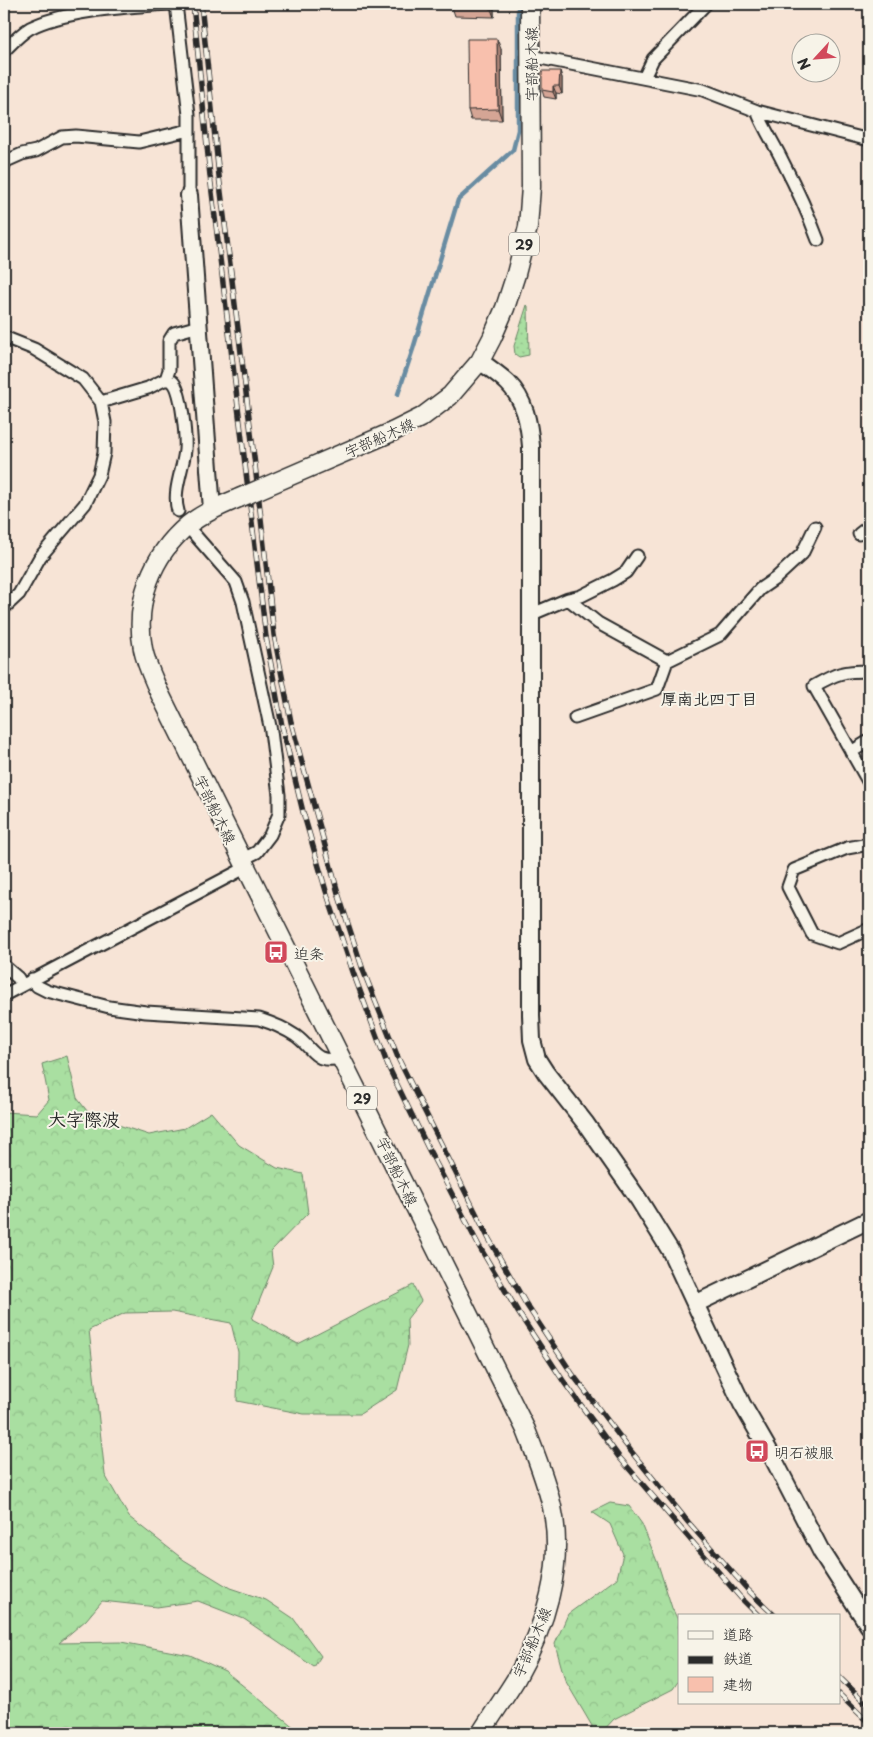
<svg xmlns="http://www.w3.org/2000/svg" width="873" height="1737" font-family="'Playpen Sans','Klee One',sans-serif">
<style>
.grass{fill:url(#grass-dots);stroke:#6a8566}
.forest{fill:url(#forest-crowns);stroke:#6a8566}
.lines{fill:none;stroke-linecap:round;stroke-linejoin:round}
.stream{stroke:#698ca2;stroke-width:4.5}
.street-casing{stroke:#2b2b2b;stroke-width:15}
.secondary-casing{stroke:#2b2b2b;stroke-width:20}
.primary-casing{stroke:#2b2b2b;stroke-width:21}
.street{stroke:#f7f3e8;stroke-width:11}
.secondary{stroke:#f7f3e8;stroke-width:16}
.primary{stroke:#f7f3e8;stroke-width:18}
.rail-casing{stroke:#2b2b2b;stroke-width:5.5}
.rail{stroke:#f7f3e8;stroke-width:4;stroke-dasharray:11;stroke-linecap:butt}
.primary-bridge-casing{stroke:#2b2b2b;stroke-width:21;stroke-linecap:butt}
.primary-bridge{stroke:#f7f3e8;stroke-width:18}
.wall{fill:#d5a595;stroke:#2b2b2b}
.shaded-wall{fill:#ae8679;stroke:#2b2b2b}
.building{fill:#f8c0ad;stroke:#2b2b2b}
.labels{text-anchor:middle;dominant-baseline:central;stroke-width:4;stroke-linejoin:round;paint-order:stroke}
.shield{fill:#f7f3e8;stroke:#686764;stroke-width:1}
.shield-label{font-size:14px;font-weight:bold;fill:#2b2b2b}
.street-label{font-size:15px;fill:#2b2b2b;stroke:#f7f3e8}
.poi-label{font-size:15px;fill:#2b2b2b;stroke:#f7f3e8;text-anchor:start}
.neighbourhood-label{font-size:16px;font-weight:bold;fill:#2b2b2b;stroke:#f7f3e8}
.quarter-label{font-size:18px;font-weight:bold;fill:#2b2b2b;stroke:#f7f3e8}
</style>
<defs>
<pattern id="grass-dots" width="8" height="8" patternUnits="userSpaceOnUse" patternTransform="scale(1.25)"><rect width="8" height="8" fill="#a9dfa1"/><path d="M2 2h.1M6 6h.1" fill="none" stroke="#92c08b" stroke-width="1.8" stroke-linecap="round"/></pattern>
<pattern id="forest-crowns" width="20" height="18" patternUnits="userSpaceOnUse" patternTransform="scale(1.25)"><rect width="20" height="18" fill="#a9dfa1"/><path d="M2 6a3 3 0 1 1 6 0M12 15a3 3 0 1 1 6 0" fill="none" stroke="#92c08b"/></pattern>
</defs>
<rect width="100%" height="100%" fill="#f7e4d6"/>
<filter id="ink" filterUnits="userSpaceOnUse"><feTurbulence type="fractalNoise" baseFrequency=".02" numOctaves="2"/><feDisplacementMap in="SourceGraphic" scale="10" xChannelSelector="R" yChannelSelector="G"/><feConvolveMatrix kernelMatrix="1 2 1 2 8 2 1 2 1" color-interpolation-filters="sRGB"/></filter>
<g filter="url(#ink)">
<!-- grass -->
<path class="grass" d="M527,305L528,306L529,355L519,357L515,354L514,346Z"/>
<!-- forest -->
<path class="forest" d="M67,1056L77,1098L91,1116L149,1135L185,1128L211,1112L239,1145L277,1168L303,1174L308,1213L271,1251L273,1267L252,1319L298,1344L413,1285L421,1301L407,1319L408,1345L397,1390L360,1414H304L237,1401L238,1352L231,1323L172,1312L125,1313L89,1330L105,1475L129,1517L184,1560L230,1588L266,1600L293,1618L321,1656L314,1667L244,1619L198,1601L157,1607L102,1601L86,1620L59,1643L121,1642L190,1655L225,1671L301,1733H4V1112L37,1114L49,1100L42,1064Z
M610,1503L629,1506L642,1524L658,1564L672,1608L679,1622V1680L673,1689L614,1719L601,1733H583L589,1731L592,1726L565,1680L555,1644L568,1614L617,1578L623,1554L610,1524L592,1512Z"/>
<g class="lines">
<!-- stream -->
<path class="stream" d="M398,394L413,349L458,200L513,150L518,130V4"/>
<!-- street casing -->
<g class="street-casing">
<path id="street" d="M176,4L189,115V195
M4,51C12,43 20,34 30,28C65,10 129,7 169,4
M530,56L703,90L757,111L869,140
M644,78L653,59L706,4
M757,111C764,129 775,145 783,162C796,187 808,213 818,240
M4,165V162L22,154L36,151L62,137L76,136L139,142L189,130
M4,337L34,349L83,379L101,402L105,422L104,453L99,475L85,504L40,557L19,594L4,608
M166,379C168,380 171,381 173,382C182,391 186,438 185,450C183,470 172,491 178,511
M101,402L148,388L166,379L169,370V341L174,333L199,326
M194,534L236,582L243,602L271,731L279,795V814L270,835L257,852L241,860
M859,534L869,526
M568,599L598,623L667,661
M530,615L568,599L581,596L613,580L626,572L637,556
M869,671C843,671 837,673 814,686L869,783
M575,718L657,689L667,661L720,635L760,589L776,578L802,554L815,527
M851,752L869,741
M869,844L847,848L794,870L788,887L812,934L838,943L869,929
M4,966L18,978L22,985
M32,979L37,986L47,991L109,1007L146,1012L259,1019C272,1023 284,1028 296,1036C315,1050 313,1064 342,1058
M4,995L245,868"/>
</g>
<!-- secondary casing -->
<g class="secondary-casing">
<path id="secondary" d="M189,195L212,510
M480,361C489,368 500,375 508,383C525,400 529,423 531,446V1015L532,1040L537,1059L546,1073L586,1124L639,1200L670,1250L742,1404L772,1456L822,1553L869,1626
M695,1304L869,1220"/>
</g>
<!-- primary casing -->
<g class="primary-casing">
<path id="primary" d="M392,432L422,417L450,396L480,361L492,338L505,308L516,274L528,227L531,187L530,4
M239,498C222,505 203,513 188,525C152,555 134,602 143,649C146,664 153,678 159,692L526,1430C536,1456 546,1480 552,1507C565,1565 545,1628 516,1679C505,1697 492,1715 481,1733"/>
</g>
<!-- street -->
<use href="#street" class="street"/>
<!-- secondary -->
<use href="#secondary" class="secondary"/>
<!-- primary -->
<use href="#primary" class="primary"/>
<!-- rail casing -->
<g class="rail-casing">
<path id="rail" d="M193,4L210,176L266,637L282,726L303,812L326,891L354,975L388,1066L428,1148L479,1246L518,1312L564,1382L619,1457L740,1597L759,1616
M201,4L219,176L255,465L274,635L291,722L338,893L363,970L399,1060L489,1239L526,1304L573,1375L630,1450L688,1522L748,1590L775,1616
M839,1677L869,1706
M839,1694L869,1723"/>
</g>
<!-- rail -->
<use href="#rail" class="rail"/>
<!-- primary-bridge casing -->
<g class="primary-bridge-casing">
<path id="primary-bridge" d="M239,498L392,432"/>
</g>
<!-- primary-bridge -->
<use href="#primary-bridge" class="primary-bridge"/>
</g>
<!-- wall -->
<path class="wall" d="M451,4H494V17L455,16Z
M501,49L502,120H471L468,110Z
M560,71L562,78V94L556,93V99L544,97L542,90Z"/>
<!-- shaded-wall -->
<path class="shaded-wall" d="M489,4H494V17Z
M497,39L501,49L502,120L498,109Z
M560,71L562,78V94L559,86Z
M553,86L556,93V99L553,92Z"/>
<!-- building -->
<path class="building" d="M467,39H497L498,109L468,110Z
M542,71H560L559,86H553V92L542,90Z"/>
</g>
<!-- icons -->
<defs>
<g id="bus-square" transform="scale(1.25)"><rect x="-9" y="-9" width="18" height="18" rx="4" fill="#d1495b" stroke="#f7f3e8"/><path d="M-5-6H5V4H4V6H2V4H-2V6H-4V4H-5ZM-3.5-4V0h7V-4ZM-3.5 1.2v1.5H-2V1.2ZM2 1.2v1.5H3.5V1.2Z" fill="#fff"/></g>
</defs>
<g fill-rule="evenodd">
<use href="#bus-square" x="276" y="952"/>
<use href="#bus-square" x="757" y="1451"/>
</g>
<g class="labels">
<!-- shield labels -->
<g class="shield">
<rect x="509" y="232.5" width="30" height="23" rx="4"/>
<rect x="347" y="1086.5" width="30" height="23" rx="4"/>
</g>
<g class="shield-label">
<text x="524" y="244">29</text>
<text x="362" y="1098">29</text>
</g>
<!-- street labels -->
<g class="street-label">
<text transform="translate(530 64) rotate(-90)">宇部船木線</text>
<text transform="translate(379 437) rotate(-24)">宇部船木線</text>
<text transform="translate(216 809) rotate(64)">宇部船木線</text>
<text transform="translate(398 1171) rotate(64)">宇部船木線</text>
<text transform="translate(531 1642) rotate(-67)">宇部船木線</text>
</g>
<!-- poi labels -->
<g class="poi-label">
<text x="294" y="952">迫条</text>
<text x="774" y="1451">明石被服</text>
</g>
<!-- neighbourhood labels -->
<g class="neighbourhood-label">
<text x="709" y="698">厚南北四丁目</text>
</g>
<!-- quarter labels -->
<g class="quarter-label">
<text x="84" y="1118">大字際波</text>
</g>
</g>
<!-- margin -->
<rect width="873" height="1737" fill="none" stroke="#f7f3e8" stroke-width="20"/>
<rect x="10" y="10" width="853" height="1717" fill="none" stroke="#2b2b2b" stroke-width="2" filter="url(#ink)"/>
<!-- legend -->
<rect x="678" y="1614" width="162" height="90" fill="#f7f3e8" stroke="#a5a39c"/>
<rect x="688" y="1631" width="25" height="8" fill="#f7f3e8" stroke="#a5a39c"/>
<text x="723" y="1640" font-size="15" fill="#2b2b2b">道路</text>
<rect x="688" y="1656" width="25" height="8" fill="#2b2b2b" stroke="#a5a39c"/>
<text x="723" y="1664" font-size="15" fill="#2b2b2b">鉄道</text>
<rect x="688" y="1677" width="25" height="15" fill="#f8c0ad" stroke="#a5a39c"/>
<text x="723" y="1690" font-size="15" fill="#2b2b2b">建物</text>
<!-- north arrow -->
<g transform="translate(816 58) rotate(244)"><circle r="24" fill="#f7f3e8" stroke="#a5a39c"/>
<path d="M0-4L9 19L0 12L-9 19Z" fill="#d1495b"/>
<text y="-8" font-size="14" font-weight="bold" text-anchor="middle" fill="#2b2b2b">N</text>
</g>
</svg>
